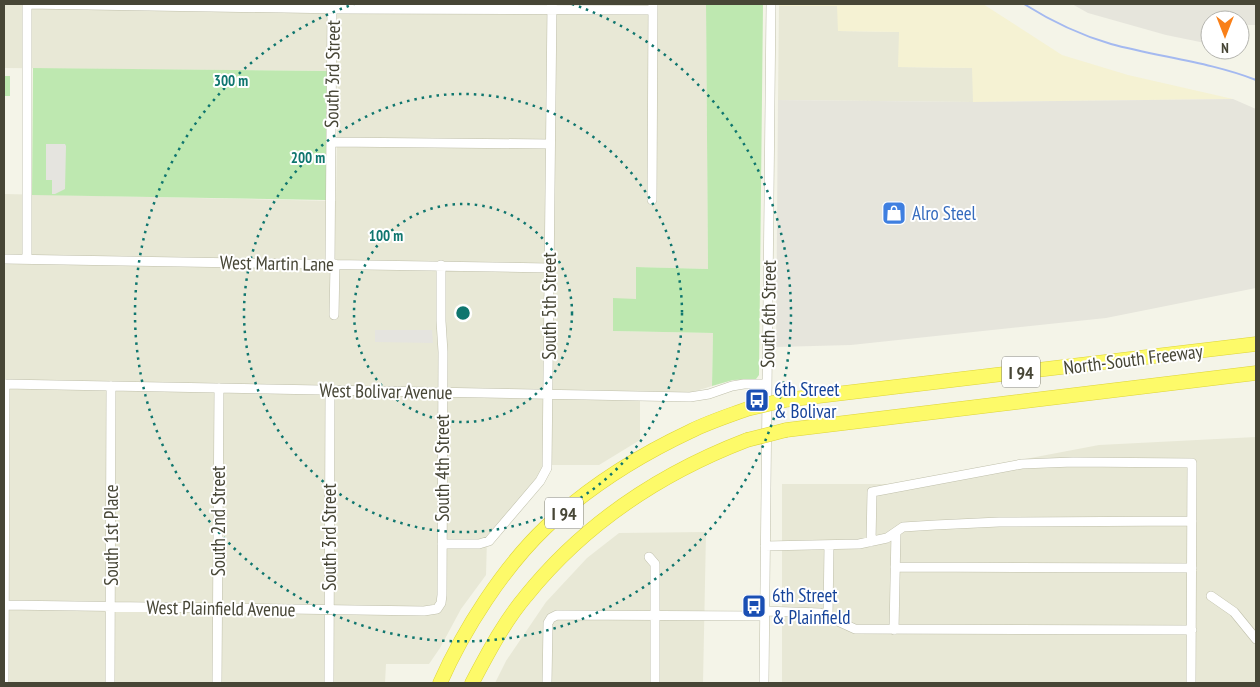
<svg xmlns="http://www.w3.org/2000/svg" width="1260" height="687" font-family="'PT Sans Narrow',sans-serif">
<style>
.residential{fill:#e8e8d6}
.commercial{fill:#f5f2d3}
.industrial{fill:#e6e5dc}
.green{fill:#bee8b0}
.parking{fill:#e5e4df}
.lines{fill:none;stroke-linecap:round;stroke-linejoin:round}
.stream{stroke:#a4b9f0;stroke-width:2}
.minor-casing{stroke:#bfbfaa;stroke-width:10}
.highway-casing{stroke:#ddd438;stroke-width:15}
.minor{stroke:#fff;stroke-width:9}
.highway{stroke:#fdfa69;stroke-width:14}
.highway-bridge-casing{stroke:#ddd438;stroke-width:15;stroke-linecap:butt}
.highway-bridge{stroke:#fdfa69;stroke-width:14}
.ring{fill:none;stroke:#0f766e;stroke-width:2.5;stroke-dasharray:2.5 5}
.labels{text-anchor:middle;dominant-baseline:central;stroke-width:4;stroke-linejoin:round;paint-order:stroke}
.shield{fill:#fff;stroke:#7e7e72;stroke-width:1}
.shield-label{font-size:18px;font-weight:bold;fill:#474636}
.street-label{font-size:19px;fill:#474636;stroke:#fff}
.shop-label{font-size:19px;fill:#366cbe;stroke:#fff;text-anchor:start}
.transit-label{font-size:19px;fill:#164399;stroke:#fff;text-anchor:start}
.centre{fill:#0f766e;stroke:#fff;stroke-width:2.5}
.ring-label{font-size:15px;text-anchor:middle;font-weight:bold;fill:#0f766e;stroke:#fff;stroke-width:4;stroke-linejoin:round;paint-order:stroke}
</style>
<rect width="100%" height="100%" fill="#f4f4e8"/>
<!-- residential -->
<path class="residential" d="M4,4H706L708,269L636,267V299L613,331L713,333L712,386L693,392H640V440L599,465H543L541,474L487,539L486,575L461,609L440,648L429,664H386L385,683H4V194L336,201L338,71L4,68Z
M779,6H838L839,31L899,32V67L973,68V102L778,100Z
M1256,437V683H782V484H894L1099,445Z
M706,532L703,683H495L506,661L546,602L587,558L619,533Z"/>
<!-- commercial -->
<path class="commercial" d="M779,4H983L1062,55L1128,75L1233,99L973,102L972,68L898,67L899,32L838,31L837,6H779Z"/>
<!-- industrial -->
<path class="industrial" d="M1072,4H1256V25H1240V20H1210V44L1166,35L1088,13Z
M1233,99L1256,109V288L1106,318L851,345L776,347L778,100L973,102Z"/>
<!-- green -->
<path class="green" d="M706,4H763L759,375L756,379L733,380L712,386L713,333L613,331V298L636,299V267L708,269Z
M33,68L327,71L326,200L32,195Z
M4,76H10V96H4Z"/>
<!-- parking -->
<path class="parking" d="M46,144H65L66,146L65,189L55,194H52V180H46Z
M375,330H432L433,343L375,342Z"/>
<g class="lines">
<!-- stream -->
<path class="stream" d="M1024,4C1051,21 1080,35 1111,44C1159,57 1210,62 1256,80"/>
<!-- minor casing -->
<g class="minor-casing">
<path id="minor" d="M27,4L341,9L653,10
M27,4V259
M331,142L550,144
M652,200L653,4
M4,259L549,268
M330,264L332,5
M334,315L335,264
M4,384L690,397L709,394L732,386L744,384H767
M871,542L872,492L1022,464L1073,462L1192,463L1191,683
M442,544H479L489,541L540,481L547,468L552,4
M765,546L859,544L887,538L903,527L935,525L999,522L1192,521
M649,557L655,564V683
M895,567L1192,568
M1211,596L1234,612L1256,639
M4,605L424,611L437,609L441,603L442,595L443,352L441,321V265
M764,611L820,613L855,629L1192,630
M828,617L829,545
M894,630L896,532
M4,683L5,384
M110,683L111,386
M217,683L219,388
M329,683L330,391
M547,683L548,623L551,618L557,615L764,616
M764,683L771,4"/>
</g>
<!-- highway casing -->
<g class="highway-casing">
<path id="highway" d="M785,400L1256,344
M786,430L1256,373
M440,683C464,629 503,568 546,527C587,488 640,455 691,431C709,422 728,416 747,409
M472,683C488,653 504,622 526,596C584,524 661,473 747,440"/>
</g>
<!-- minor -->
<use href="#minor" class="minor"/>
<!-- highway -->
<use href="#highway" class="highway"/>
<!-- highway-bridge casing -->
<g class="highway-bridge-casing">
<path id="highway-bridge" d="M747,409L785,400
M747,440L786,430"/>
</g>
<!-- highway-bridge -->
<use href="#highway-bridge" class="highway-bridge"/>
</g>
<!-- distance rings -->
<g class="ring">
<circle cx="463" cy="313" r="109"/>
<circle cx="463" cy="313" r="219"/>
<path d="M572 4A328 328 0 1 1 354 4"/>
</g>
<!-- icons -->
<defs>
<g id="shop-square" transform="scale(1.25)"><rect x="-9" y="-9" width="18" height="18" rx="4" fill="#3f7fe0" stroke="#fff"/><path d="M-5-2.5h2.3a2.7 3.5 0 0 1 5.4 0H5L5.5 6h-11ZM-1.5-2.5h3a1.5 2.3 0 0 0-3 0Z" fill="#fff"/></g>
<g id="bus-square" transform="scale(1.25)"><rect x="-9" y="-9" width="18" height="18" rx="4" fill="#1a4fb4" stroke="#fff"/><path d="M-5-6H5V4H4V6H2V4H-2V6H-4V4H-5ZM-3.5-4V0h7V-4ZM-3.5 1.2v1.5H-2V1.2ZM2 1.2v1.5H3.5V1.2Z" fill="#fff"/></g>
</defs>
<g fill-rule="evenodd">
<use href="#shop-square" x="894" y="213"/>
<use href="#bus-square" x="757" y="400"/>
<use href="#bus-square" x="754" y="606"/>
</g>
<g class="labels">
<!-- shield labels -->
<g class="shield">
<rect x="1002" y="356.5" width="38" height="31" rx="4"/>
<rect x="545" y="497.5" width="38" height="31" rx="4"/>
</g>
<g class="shield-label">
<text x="1021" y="372">I 94</text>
<text x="564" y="513">I 94</text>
</g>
<!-- street labels -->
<g class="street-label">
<text transform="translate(332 74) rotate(-89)">South 3rd Street</text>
<text transform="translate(277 263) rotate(1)">West Martin Lane</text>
<text transform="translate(549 306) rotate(-90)">South 5th Street</text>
<text transform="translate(768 314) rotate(-89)">South 6th Street</text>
<text transform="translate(1133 359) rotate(-7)">North-South Freeway</text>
<text transform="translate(386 391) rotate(1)">West Bolivar Avenue</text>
<text transform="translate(442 468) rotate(-90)">South 4th Street</text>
<text transform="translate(218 521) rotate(-90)">South 2nd Street</text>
<text transform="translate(111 535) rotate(-90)">South 1st Place</text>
<text transform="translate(329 537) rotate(-90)">South 3rd Street</text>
<text transform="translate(221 608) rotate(1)">West Plainfield Avenue</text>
</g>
<!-- shop labels -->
<g class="shop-label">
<text x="912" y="213">Alro Steel</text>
</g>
<!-- transit labels -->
<g class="transit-label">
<text x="774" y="389">6th Street<tspan x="774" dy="22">&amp; Bolivar</tspan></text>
<text x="772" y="595">6th Street<tspan x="772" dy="22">&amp; Plainfield</tspan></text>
</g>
</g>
<circle cx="463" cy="313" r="8" class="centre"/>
<g class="ring-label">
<text x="231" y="86">300 m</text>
<text x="308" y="163">200 m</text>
<text x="386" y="241">100 m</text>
</g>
<!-- border -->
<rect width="1260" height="687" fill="none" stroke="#474636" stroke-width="10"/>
<!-- north arrow -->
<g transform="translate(1225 35) rotate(180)"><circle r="24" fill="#ffffff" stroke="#b5b5af"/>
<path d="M0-4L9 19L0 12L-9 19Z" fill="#f98019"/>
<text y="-8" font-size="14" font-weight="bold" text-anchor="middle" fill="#474636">N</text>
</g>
</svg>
